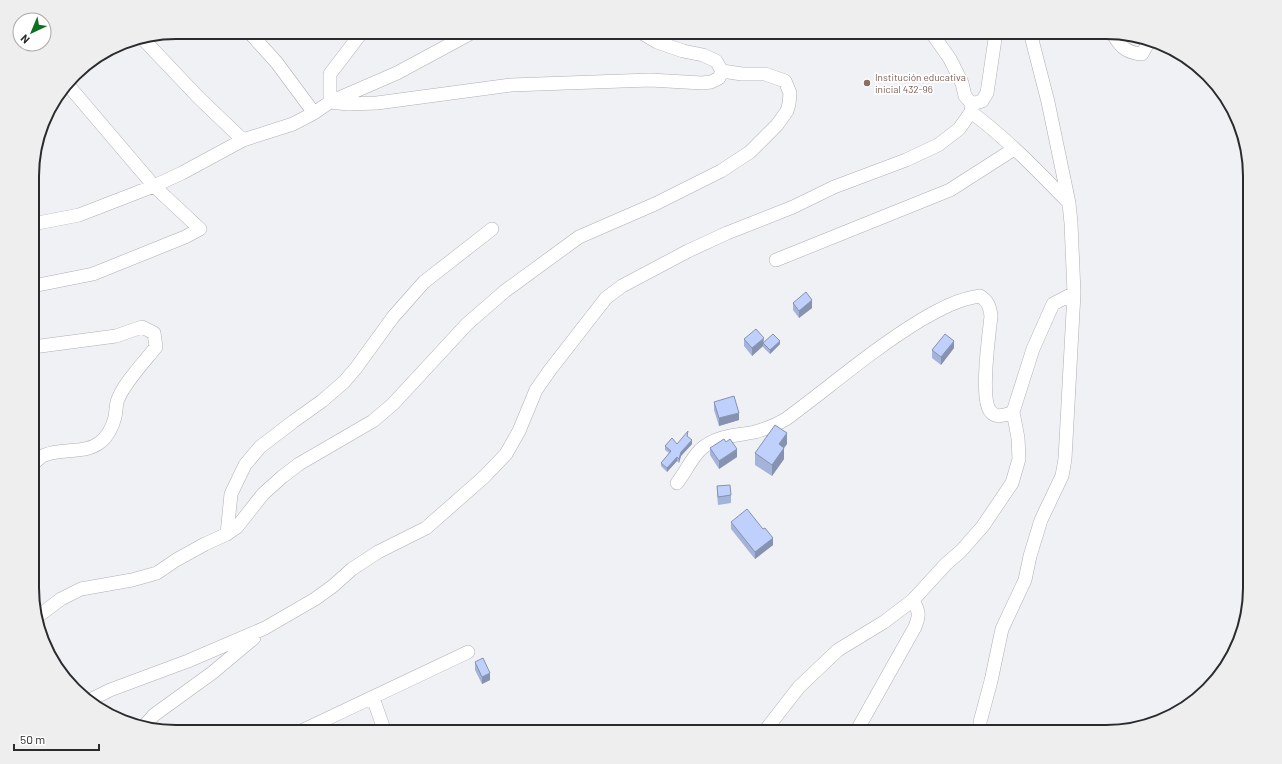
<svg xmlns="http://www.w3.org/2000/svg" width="1282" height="764" font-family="Barlow,sans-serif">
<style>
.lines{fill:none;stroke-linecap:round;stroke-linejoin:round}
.street-casing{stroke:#aeb0b4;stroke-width:14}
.street{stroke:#fff;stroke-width:13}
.wall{fill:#a4b3d9}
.shaded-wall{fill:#8692b0}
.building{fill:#bfd0fc;stroke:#8692b0}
.education-dot{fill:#8d6e63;stroke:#fff;stroke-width:1.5}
.labels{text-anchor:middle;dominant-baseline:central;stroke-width:3.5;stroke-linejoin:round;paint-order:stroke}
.education-label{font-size:10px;fill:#785e54;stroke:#fff;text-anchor:start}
.rim{fill:none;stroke:#2a2b2c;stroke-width:2}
</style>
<rect width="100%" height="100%" fill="#f0f1f5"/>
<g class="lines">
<!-- street casing -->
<g class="street-casing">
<path id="street" d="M249,32L277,63L314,113
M362,32L330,74V102L348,104L377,103L511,85L650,80L702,83L711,82L719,78L722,71L716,61L703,55L683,51L657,42L640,32
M931,32L950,59L962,83L965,96L972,104L982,101L987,93L996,32
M1113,34C1120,47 1127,53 1142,54L1148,43
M143,39L199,98L243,140
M971,112C1007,139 1038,171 1069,203
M33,224L79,215L154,186L182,173L243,140L293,124L314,113L330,102L397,73L473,32
M776,260L950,190L1014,149
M33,286L93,274L185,237L200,229L154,186L68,85
M33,347L116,336L142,327L154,333L156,347C145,361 122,385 117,402C116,407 116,412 115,417C113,426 107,438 99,443C85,454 62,448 45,455C41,456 37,461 33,464
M677,483C685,473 691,459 700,450C716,435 735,436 755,432C766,429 776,425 786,419C831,386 873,349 921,320C940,309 958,299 980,296C988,301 990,307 991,316C989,335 980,397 990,411C996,419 1005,415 1013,412
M227,534L231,494L245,465L260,447L294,421L322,401L344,382L356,368L393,317L424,282L492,229
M37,617L61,599L81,589L132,580L157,573L176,560L205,544L227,534L237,527L263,494L282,477L299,464L373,421L393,404L467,324L505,291L579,237L655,204L721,171L750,152L777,125L787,111L789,104L790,93L785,81L765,74H742L722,71
M373,698L385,732
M90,700L110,690L188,661L265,628L315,599L333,586L352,569L378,552L426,528L484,477L506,454L519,431L536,390L550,370L606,298L622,286L688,251L727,233L793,207L834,187L906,160L938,145L959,129L971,112L972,104
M146,724L154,715L212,673L254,638
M299,732L468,652
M764,732L799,687L838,650L884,622L913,600L946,564L961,551L983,526L1012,483L1019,459L1018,438L1013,412L1033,349L1053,304L1074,293
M856,732L915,627C920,614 919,612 913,600
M980,732V722L991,681L1002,629L1025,580L1030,556L1041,520L1062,476L1065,459L1074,293L1071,223L1069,203L1048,102L1030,32"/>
</g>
<!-- street -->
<use href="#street" class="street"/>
</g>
<!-- wall -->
<path class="wall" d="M793,303L812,308L799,318L793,310Z
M744,339L764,343L780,344L770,354L763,347V346L752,356L744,346Z
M954,348L941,365L932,358V350Z
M714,402L739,420L719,426L714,410Z
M688,435V437L692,444L681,456L679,463L677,461L667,472L661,466V463L669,453L665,450V446L677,444Z
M787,444L784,448V459L772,476L755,465V453Z
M710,448L737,457L719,469L710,455Z
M717,486L731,495V503L718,505L717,494Z
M731,522L763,529L773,545L755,559L731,529Z
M475,662L490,680L482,684L475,670Z"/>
<!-- shaded-wall -->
<path class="shaded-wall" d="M812,300V308L799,318V311Z
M764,338L763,346L752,356V348Z
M780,341V344L770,354V350Z
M954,341V348L941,365V357Z
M739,413V420L719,426V418Z
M787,433V444L784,448V459L772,476V465L779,444Z
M692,440V444L681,456L679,463V459L681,452Z
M737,449V457L719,469V461Z
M677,457V461L667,472V468Z
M773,538V545L755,559V552Z
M490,673V680L482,684V677Z"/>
<!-- building -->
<path class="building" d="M806,292L812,300L799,311L793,303Z
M756,329L764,338L752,348L744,339Z
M773,334L780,341L770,350L763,343Z
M945,334L954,341L941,357L932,350Z
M734,396L739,413L719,418L714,402Z
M775,425L787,433L779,444L784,448L772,465L755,453Z
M688,431L687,436L692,440L681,452L679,459L677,457L667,468L661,463L671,451L665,446L672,438L677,444Z
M724,439L726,442L730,439L737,449L719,461L710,448Z
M730,485L731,495L718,497L717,486Z
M747,509L763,529L765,528L773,538L755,552L731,522Z
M483,658L490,673L482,677L475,662Z"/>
<!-- markers -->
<circle class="education-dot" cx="867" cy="83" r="4"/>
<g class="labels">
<!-- education labels -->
<g class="education-label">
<text x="875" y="77">Institución educativa<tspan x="875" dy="12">inicial 432-96</tspan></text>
</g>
</g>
<!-- crop -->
<path d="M0 0H1282V764H0ZM176 39H1106A137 137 0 0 1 1243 176V588A137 137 0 0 1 1106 725H176A137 137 0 0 1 39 588V176A137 137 0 0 1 176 39Z" fill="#eee" fill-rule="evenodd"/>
<path class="rim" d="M176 39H1106A137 137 0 0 1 1243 176V588A137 137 0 0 1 1106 725H176A137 137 0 0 1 39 588V176A137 137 0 0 1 176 39Z"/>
<!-- north arrow -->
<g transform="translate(32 32) rotate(224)"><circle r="19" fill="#ffffff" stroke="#aaaaab"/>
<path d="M0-3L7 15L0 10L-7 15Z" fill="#0c7121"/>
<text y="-6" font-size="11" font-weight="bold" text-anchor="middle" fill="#2a2b2c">N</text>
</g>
<!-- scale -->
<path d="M14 744v6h85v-6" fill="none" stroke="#2a2b2c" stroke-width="2"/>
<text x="20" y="744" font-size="12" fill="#2a2b2c" stroke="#ffffff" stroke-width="3" paint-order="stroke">50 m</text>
</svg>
